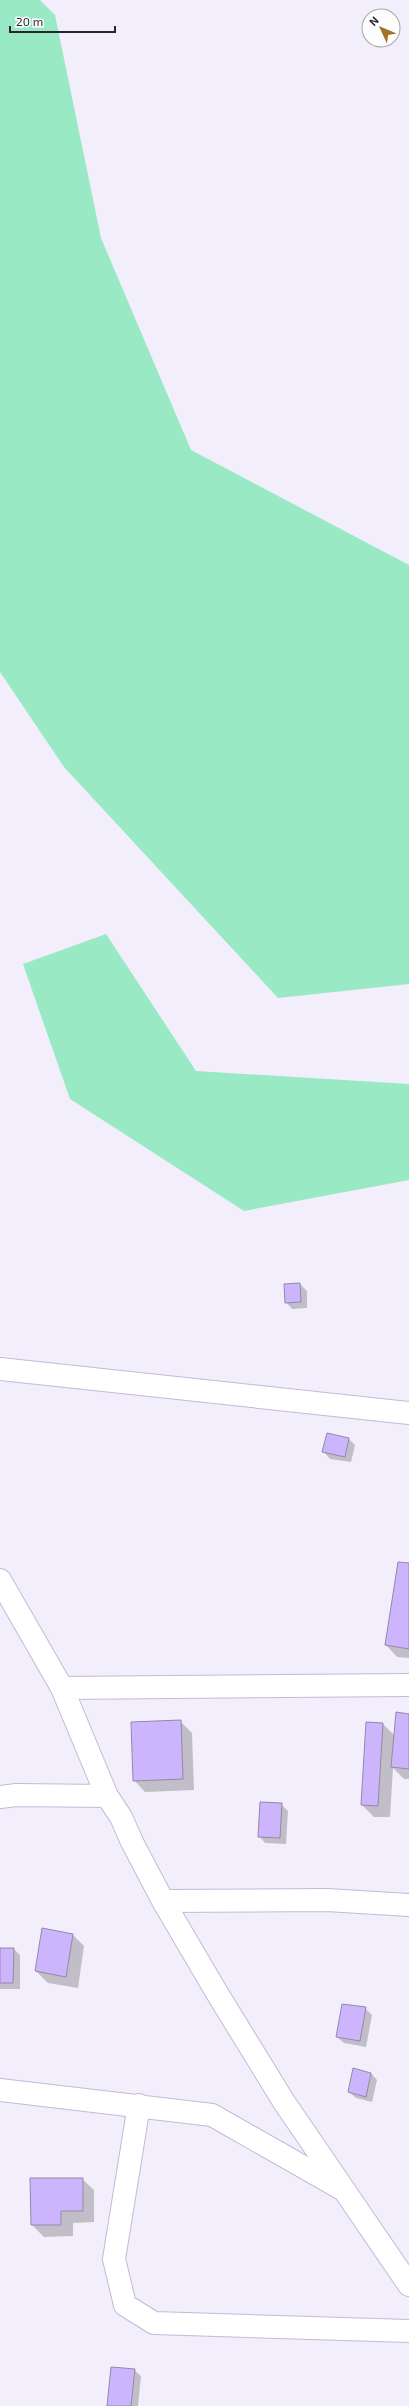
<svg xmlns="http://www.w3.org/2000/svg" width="409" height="2406" font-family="'Exo 2',sans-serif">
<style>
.green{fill:#99eac4}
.shadow{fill:#0003}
.building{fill:#cdb5fe;stroke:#9289a6}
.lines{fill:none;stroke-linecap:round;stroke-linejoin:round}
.minor-casing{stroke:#c3bad8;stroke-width:24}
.minor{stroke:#fff;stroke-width:22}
</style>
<rect width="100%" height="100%" fill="#f2eefb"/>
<!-- green -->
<path class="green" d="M0,0H40L55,15L101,238L191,450L409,565V984L278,998L64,767L0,672Z
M106,934L196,1071L409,1084V1180L244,1211L70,1099L23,964Z"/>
<!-- shadow -->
<path class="shadow" d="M300,1284L307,1291V1308L292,1309L286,1302Z
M348,1438L355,1445L351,1462L330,1459L324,1452Z
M409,1564V1658L397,1657L386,1645Z
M409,1715V1779H404L393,1768L390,1817H374L362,1805L367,1724H383L395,1736Z
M180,1721L192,1733L194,1790L145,1792L134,1780Z
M281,1804L288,1811L286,1844L265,1843L259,1836Z
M73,1935L84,1946L78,1988L48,1983L36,1971Z
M0,1949H14L20,1955V1989H0Z
M365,2008L372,2015L366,2047L344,2043L337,2037Z
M371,2073L377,2080L372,2102L356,2098L349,2092Z
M31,2179H82L94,2190V2222L73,2223V2236L44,2237L32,2225Z
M134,2370L141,2376L138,2406H108Z"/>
<!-- building -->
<path class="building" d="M300,1283L301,1302L285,1303L284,1284Z
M327,1433L349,1438L345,1457L322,1452Z
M398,1562L409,1563V1649L385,1645Z
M396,1712L409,1714V1769L391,1767Z
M181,1720L183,1779L133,1781L131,1722Z
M366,1722L383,1723L378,1806L361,1805Z
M260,1802L282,1803L280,1838L258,1837Z
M42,1928L73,1934L66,1977L35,1971Z
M0,1948H14L13,1983H0Z
M342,2004L366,2007L360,2041L336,2037Z
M353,2068L371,2073L366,2097L348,2092Z
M30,2178H83V2211H61V2225H31Z
M111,2367L135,2369L131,2406H107Z"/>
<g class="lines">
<!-- minor casing -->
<g class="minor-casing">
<path id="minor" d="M0,1369L409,1413
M0,1580L62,1688L107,1796L121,1817L132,1842L163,1901L217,1993L284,2102L409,2285
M62,1688L409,1685
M0,1797L16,1795L107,1796
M163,1901L327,1900L409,1905
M0,2090L212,2115L342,2189
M139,2105L114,2259L125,2305L154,2323L409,2331"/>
</g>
<!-- minor -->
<use href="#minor" class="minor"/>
</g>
<!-- north arrow -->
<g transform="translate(381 28) rotate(314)"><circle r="19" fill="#fdfdfd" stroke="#a8a7ab"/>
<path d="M0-3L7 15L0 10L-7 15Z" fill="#a37227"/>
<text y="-6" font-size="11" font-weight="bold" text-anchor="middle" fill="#292531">N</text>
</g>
<!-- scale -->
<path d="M10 26v6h105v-6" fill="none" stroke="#292531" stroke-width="2"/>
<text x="16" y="26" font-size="12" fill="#292531" stroke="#fdfdfd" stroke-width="3" paint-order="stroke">20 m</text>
</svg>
